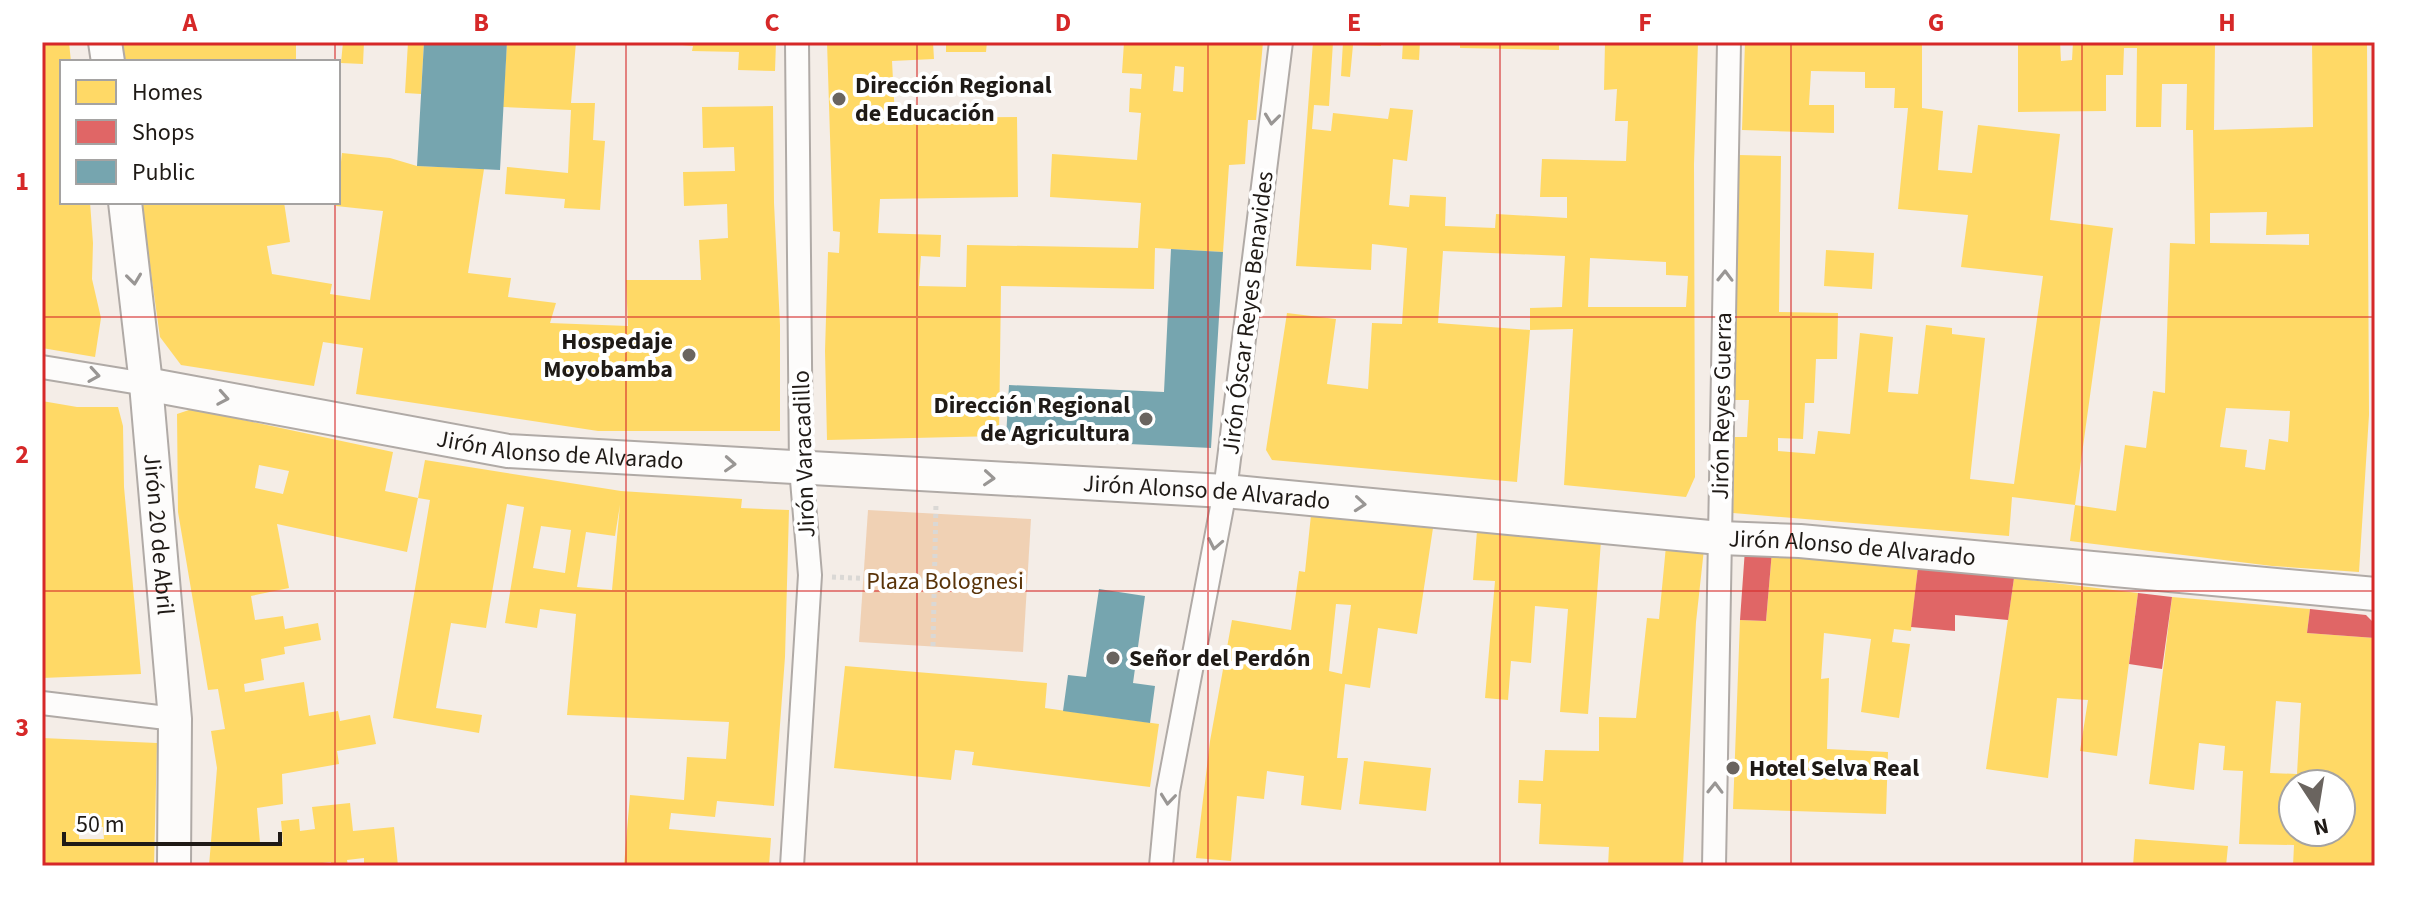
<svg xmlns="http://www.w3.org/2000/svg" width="2417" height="908" font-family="'Source Sans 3',sans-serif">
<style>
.green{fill:#f0d1b4}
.homes{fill:#ffd966;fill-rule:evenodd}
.shops{fill:#e06666}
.public{fill:#76a5af}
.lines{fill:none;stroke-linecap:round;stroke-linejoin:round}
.street-casing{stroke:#b0aaa6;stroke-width:26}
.secondary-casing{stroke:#b0aaa6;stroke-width:36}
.path{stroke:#dad8d5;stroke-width:5;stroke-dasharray:4 4;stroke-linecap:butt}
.street{stroke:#fdfcfb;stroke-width:22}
.secondary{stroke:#fdfcfb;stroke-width:32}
.oneway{stroke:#999694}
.grid{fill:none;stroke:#d62828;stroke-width:2;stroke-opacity:0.55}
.poi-dot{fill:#6a645f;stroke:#fff;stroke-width:3}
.labels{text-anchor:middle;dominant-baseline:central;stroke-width:8;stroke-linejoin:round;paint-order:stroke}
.poi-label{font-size:24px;font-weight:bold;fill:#1f1a16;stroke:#fff;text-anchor:start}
.street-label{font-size:24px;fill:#1f1a16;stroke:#fff}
.park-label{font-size:24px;fill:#593308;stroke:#fff}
.neatline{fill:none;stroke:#d62828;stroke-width:3}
.grid-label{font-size:26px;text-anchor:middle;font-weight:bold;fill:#d62828}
</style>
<rect width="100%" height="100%" fill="#f4ede7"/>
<!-- green -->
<path class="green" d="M868,510L1031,519L1023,652L859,642Z"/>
<!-- homes -->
<path class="homes" d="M42,42H69L71,62H62V202H90L93,243L92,279L101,318L95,357L42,348Z
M122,42H296V62H125Z
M343,42H364L363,64L341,63Z
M408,42H424L421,94L405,93Z
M507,42H576L571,103H595L593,140L605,141L600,210L564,208L565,199L505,194L507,167L568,173L571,110L503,107Z
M671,42H776L775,71L738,70L739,52L692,51L693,46L671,44Z
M827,42H933L934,59L892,61L895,118L1017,117L1018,197L880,199L878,233L941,235L940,257L921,256L919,286L966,287L967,245L1138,248L1141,203L1050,197L1052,154L1137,160L1141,113L1129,112L1130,88L1141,89L1142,74L1122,73L1124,42H1263L1256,120H1248L1245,164L1229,165L1223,252L1155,248L1154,289L1001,286L999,436L827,440L825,351L828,252L839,253L840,232L833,231ZM1175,66L1184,67L1183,92L1173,91Z
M946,42H987L986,52H946Z
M1313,42H1333L1329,106L1314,105L1312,129L1331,131L1333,113L1388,119L1390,108L1413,110L1407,161L1393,159L1389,205L1409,207L1410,195L1446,197L1445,226L1495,228L1496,214L1567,218V197H1540L1542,159L1626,161L1628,121H1615L1617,89L1604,90L1605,42H1698L1694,164L1695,477L1686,497L1564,485L1573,329L1530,330V308L1562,307L1565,256L1443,251L1438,323L1530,330L1517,482L1272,460L1266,450L1287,313L1336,319L1327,384L1368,389L1372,323L1402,324L1407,248L1372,244L1371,270L1296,266ZM1590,258L1666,262V275L1688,276L1686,307H1588Z
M1343,42H1381V46L1353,45L1350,77L1341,76Z
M1403,42H1420L1419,60L1402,59Z
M1460,42H1559V50L1460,48Z
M1745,42H1922V108L1943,111L1938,170L1972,173L1978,125L2060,134L2050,220L2113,228L2075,505L2012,497L2009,536L1733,513L1735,437H1747L1749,400H1734L1739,155L1781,156L1779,312L1838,313L1837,359H1816L1814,403H1805L1803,439L1778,438V451L1815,454L1818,431L1850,434L1860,333L1893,337L1888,392L1918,394L1926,325L1952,328V334L1985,338L1970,479L2014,484L2043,276L1961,267L1968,215L1898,209L1908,108H1894L1895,88H1865V72L1811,71L1809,105H1834V133L1742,130Z
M2018,42H2060L2061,61L2072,60L2073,42H2215L2214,130L2313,127L2312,42H2367L2369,415L2359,572L2272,566L2070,541L2075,505L2116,511L2125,445L2146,448L2153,391L2165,393L2170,243L2195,244L2193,130H2186L2187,84H2162L2161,127H2136L2137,48H2124L2123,75H2106V111L2018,112ZM2267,212L2266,235L2309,234V245L2210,243V213ZM2226,408L2290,411L2288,442L2269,439L2265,470L2245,467L2247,450L2220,447Z
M773,106L774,203L780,325V431H598L356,394L363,348L323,342L314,386L181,365L160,337L141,202H284L290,242L267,246L272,274L332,284L330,294L370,300L383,211L336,206L342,153L390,158L417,166L484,169L468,273L511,278L508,297L556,303L550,323L628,326L626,280H701L699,240L728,238L727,204L684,206L683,172L735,171L734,147L703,148L702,107Z
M1826,250L1874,253L1872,289L1824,286Z
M42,401L77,407H118L123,426L124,487L141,674L42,678Z
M192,409L393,452L385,491L418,498L407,552L277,524L289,588L251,596L255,620L283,616L285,629L318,623L321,640L284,647L285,654L261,659L264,680L244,684L245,692L304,682L309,716L338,711L340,721L370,715L376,744L337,751L339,764L282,774L283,804L257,808L260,843L283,842L281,821L299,819L300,831L315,829L312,807L350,803L353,831L394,827L398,866H364V858L347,860L348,866H331V862L296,866H209L217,768L211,731L225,729L218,689L208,690L178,512L177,414ZM259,465L289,471L283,494L255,488Z
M425,460L621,491L742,499L741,508L789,510L785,657L774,806L717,801L715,817L671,813L669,829L771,838L769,866H624L630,795L684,800L687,757L726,759L729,722L567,715L576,614L540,609L537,628L505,623L524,507L507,504L486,628L451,623L436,708L482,715L479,733L393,718L430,500L418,498ZM620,505L612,590L577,587L586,532L615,536ZM541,526L571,530L565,573L533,568Z
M1311,515L1433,528L1417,634L1378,628L1370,688L1345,684L1337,758H1348L1341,810L1301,805L1304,776L1267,771L1264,799L1237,796L1231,861L1196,858L1210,741L1232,620L1291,630L1299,571L1305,572ZM1336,604L1351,605L1342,674L1329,671Z
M1477,531L1601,541L1588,714L1560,712L1568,609L1535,606L1531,663L1511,661L1508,700L1485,698L1495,581L1473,580Z
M1666,546L1704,549L1696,622L1683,866H1608L1609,847L1539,844L1541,804L1518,803L1519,780L1543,781L1545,750L1599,751V717L1636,718L1647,618L1659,619Z
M1772,551L1918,567L1911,631L1894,629L1892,642L1910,644L1899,718L1861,712L1871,639L1824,633L1821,679L1829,678L1827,749L1888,752L1886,814L1733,809L1740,620L1766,621Z
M2014,578L2138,593L2117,756L2080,751L2088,700L2057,698L2048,778L1986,769Z
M2172,597L2310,609L2307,633L2375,638L2374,866H2293L2294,845L2239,844L2243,771L2223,770L2225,746L2199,743L2194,790L2149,784ZM2276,701L2301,703L2297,774L2270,773ZM2293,784H2341V832H2293Z
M845,666L1047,683L1045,708L1159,724L1150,787L972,765L974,752L955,750L951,780L834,768Z
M42,738L157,743L154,866H42ZM79,826L103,827L104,839H79Z
M1364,761L1431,768L1426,811L1359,804Z
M2135,839L2228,846L2226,866H2133Z"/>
<!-- shops -->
<path class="shops" d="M1745,549L1772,551L1766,621L1740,620Z
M1918,567L2014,578L2008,620L1955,615V631L1911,627Z
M2138,593L2172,597L2162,669L2129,664Z
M2310,609L2366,615L2375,624V638L2307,633Z"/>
<!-- public -->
<path class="public" d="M424,42H507L500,170L417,166Z
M1171,249L1223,252L1211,448L1006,438L1009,385L1164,392Z
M1099,589L1145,596L1133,683L1155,686L1150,723L1063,711L1068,675L1086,677Z"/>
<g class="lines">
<!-- street casing -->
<g class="street-casing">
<path id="street" d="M42,367L146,384
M42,703L175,719
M792,866L810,575L801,468L797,42
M1161,866L1168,791L1225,491L1281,42
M1714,866L1729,42"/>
</g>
<!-- secondary casing -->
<g class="secondary-casing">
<g id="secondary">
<path d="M105,42L108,62"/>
<path id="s1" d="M125,202L146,384L175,719L174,866"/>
<path id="s2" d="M146,384L508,451L1225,491L1720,538L1800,541L2375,594"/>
</g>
</g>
<!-- path -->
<path class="path" d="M832,577L1027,586
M933,646L936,503"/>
<!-- street -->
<use href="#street" class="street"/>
<!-- secondary -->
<use href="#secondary" class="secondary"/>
</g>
<!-- one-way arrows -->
<defs><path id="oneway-chevron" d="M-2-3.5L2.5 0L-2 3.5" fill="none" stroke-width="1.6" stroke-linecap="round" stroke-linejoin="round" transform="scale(2)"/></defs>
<g class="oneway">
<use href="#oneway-chevron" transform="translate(1272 119) rotate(97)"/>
<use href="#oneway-chevron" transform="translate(1725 276) rotate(-89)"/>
<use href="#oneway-chevron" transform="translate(134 279) rotate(83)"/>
<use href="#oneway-chevron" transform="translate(94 375) rotate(9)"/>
<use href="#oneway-chevron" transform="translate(223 398) rotate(10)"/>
<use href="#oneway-chevron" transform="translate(730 464) rotate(3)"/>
<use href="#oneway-chevron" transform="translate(989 478) rotate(4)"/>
<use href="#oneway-chevron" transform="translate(1360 504) rotate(5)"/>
<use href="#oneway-chevron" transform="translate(1215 544) rotate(101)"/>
<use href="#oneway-chevron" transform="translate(1715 788) rotate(-89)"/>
<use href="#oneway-chevron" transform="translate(1168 799) rotate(96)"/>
</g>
<!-- grid -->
<path class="grid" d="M335,42V62M626,42V866M917,42V866M1208,42V866M1500,42V866M1791,42V866M2082,42V866M335,202V866M42,317H2375M42,591H2375"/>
<!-- markers -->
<g class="poi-dot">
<circle cx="839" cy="99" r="8"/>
<circle cx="689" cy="355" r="8"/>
<circle cx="1146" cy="419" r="8"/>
<circle cx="1113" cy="658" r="8"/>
<circle cx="1733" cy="768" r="8"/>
</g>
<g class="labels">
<!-- poi labels -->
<g class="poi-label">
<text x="855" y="85">Dirección Regional<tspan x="855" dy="28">de Educación</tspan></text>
<text x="673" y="341" text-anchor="end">Hospedaje<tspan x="673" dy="28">Moyobamba</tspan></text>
<text x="1130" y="405" text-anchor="end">Dirección Regional<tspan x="1130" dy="28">de Agricultura</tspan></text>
<text x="1129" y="658">Señor del Perdón</text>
<text x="1749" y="768">Hotel Selva Real</text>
</g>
<!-- street labels -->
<g class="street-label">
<text transform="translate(1248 313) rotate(-83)">Jirón Óscar Reyes Benavides</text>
<text transform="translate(1722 406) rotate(-89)">Jirón Reyes Guerra</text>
<text stroke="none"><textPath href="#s2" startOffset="420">Jirón Alonso de Alvarado</textPath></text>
<text transform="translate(804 454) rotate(-92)">Jirón Varacadillo</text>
<text stroke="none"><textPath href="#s2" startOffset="1068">Jirón Alonso de Alvarado</textPath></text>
<text stroke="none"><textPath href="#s1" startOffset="334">Jirón 20 de Abril</textPath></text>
<text stroke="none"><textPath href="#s2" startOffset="1716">Jirón Alonso de Alvarado</textPath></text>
</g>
<!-- park labels -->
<g class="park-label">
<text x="945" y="581">Plaza Bolognesi</text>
</g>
</g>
<!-- border -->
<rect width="2417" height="908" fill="none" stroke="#ffffff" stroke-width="88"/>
<!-- legend -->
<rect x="60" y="60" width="280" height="144" fill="#ffffff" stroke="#a5a3a2" stroke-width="2"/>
<rect x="76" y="80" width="40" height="24" fill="#ffd966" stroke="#a5a3a2" stroke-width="2"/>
<text x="132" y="100" font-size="24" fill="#1f1a16">Homes</text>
<rect x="76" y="120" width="40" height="24" fill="#e06666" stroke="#a5a3a2" stroke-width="2"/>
<text x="132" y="140" font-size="24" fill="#1f1a16">Shops</text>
<rect x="76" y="160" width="40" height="24" fill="#76a5af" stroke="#a5a3a2" stroke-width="2"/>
<text x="132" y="180" font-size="24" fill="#1f1a16">Public</text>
<!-- north arrow -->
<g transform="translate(2317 808) rotate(168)"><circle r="38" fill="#ffffff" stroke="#a5a3a2" stroke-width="2"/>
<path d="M0-6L14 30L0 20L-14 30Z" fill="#6a645f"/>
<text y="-12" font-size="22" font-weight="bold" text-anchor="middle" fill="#1f1a16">N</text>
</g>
<!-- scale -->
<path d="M64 832v12h216v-12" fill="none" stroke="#1f1a16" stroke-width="4"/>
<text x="76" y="832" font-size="24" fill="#1f1a16" stroke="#ffffff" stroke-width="6" paint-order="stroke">50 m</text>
<rect x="44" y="44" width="2329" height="820" class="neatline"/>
<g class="grid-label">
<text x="190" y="31">A</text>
<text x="481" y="31">B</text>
<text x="772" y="31">C</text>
<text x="1063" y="31">D</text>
<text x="1354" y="31">E</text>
<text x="1645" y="31">F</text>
<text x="1936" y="31">G</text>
<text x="2227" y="31">H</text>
<text x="22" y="190">1</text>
<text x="22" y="463">2</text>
<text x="22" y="736">3</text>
</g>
</svg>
